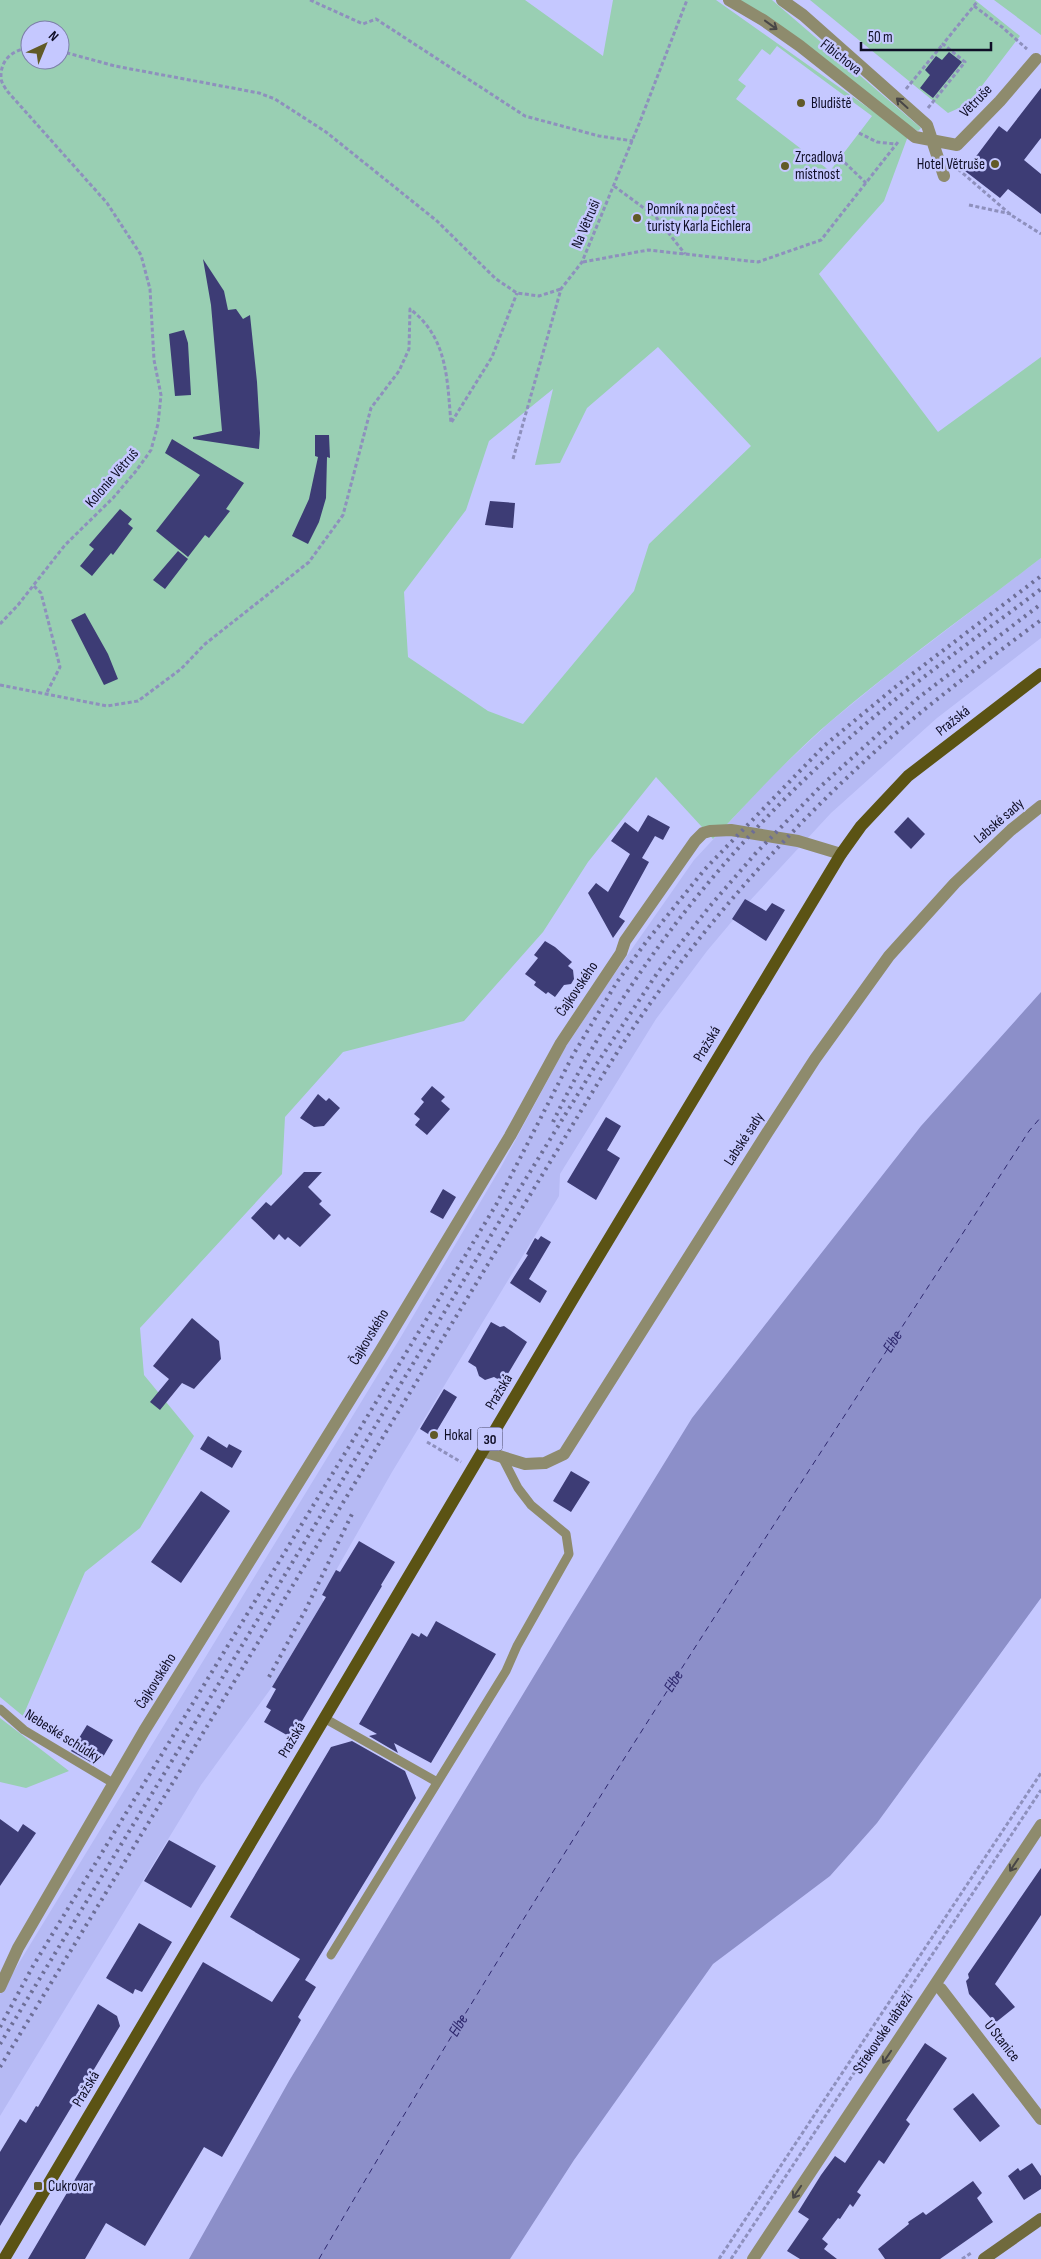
<svg xmlns="http://www.w3.org/2000/svg" width="1041" height="2259" font-family="'Sofia Sans Condensed',sans-serif">
<style>
.built{fill:#b6baf4}
.green{fill:#99cfb3;fill-rule:evenodd}
.water{fill:#8c8fc9}
.lines{fill:none;stroke-linecap:round;stroke-linejoin:round}
.ferry{stroke:#2e286e;stroke-width:1;stroke-dasharray:6 5;stroke-linecap:butt}
.building{fill:#3d3c75}
.path{stroke:#8e90bd;stroke-width:3;stroke-dasharray:4 2.5;stroke-linecap:butt}
.service{stroke:#8e8b6d;stroke-width:9}
.minor{stroke:#8e8b6d;stroke-width:12}
.secondary{stroke:#706a3d;stroke-width:12}
.primary{stroke:#5b5314;stroke-width:12}
.rail{stroke:#6d6e96;stroke-width:4;stroke-dasharray:2.5 5;stroke-linecap:butt}
.oneway{stroke:#484646}
.poi-dot{fill:#615a27;stroke:#c5c8ff;stroke-width:2}
.labels{text-anchor:middle;dominant-baseline:central;stroke-width:5;stroke-linejoin:round;paint-order:stroke}
.shield{fill:#c5c8ff;stroke:#464667;stroke-width:1}
.shield-label{font-size:14px;font-weight:bold;fill:#0f0e26}
.street-label{font-size:15px;fill:#0f0e26;stroke:#c5c8ff}
.poi-label{font-size:15px;fill:#0f0e26;stroke:#c5c8ff;text-anchor:start}
.water-label{font-size:16px;font-style:italic;fill:#2e286e;stroke:#c5c8ff}
</style>
<rect width="100%" height="100%" fill="#c5c8ff"/>
<!-- built -->
<path class="built" d="M1041,558V638L937,718L831,813L744,907L707,951L656,1019L560,1174L559,1196L392,1472L322,1595L323,1602L272,1687L201,1785L0,2116V1994L402,1335L501,1167L565,1048L606,986L694,860L773,775L830,722L890,673Z"/>
<!-- green -->
<path class="green" d="M0,0H525L603,56L613,0H716L908,136L884,201L819,274L938,432L1041,357V558C971,612 898,664 831,721C789,757 751,799 713,839L656,777L588,862L543,932L464,1021L343,1052L285,1117L282,1174L140,1328L144,1375L194,1436L140,1528L85,1572L23,1716L0,1697ZM30,30H60V60H30ZM777,46L872,116L830,171L736,99L746,86L738,80L762,49L770,55ZM658,347L751,446L649,544L634,591L523,724L488,711L408,657L404,592L466,510L489,441L553,389L535,465L560,463L587,408Z
M738,0H772L921,128L918,131L909,126Z
M810,0H975L1020,36L968,104L948,113Z
M994,0H1041V35Z
M0,1718L69,1771L26,1788L0,1782Z"/>
<!-- water -->
<path class="water" d="M1041,992V1598L877,1823L830,1876L713,1964L574,2160L510,2259H189L289,2081L566,1623L692,1418L921,1126Z"/>
<g class="lines">
<!-- ferry -->
<path class="ferry" id="s1" d="M319,2259C542,1875 788,1504 1029,1131L1041,1117"/>
</g>
<!-- building -->
<path class="building" d="M949,52L962,62L933,98L920,88L930,75L925,70L936,56L942,60Z
M1041,88V138L1024,160L1041,174V214L1008,189L1000,198L965,171L999,126L1007,132Z
M203,259L224,291L228,310L236,309L243,319L250,315L257,382L260,433L259,449L193,439V437L222,431L211,305Z
M184,330L188,343L191,395L175,396L169,334Z
M315,435H329L330,458L327,457L326,498L319,522L308,544L292,536L309,499L318,457L315,456Z
M172,439L244,483L226,509L230,511L209,538L205,535L188,557L156,531L200,475L165,453Z
M490,501L515,503L513,528L485,525Z
M120,509L132,519L128,524L133,528L113,555L111,553L92,576L80,566L94,549L89,545Z
M178,551L188,559L165,589L153,580Z
M85,613L108,654L118,679L104,685L71,620Z
M648,815L670,827L663,840L655,836L642,858L649,862L619,917L625,921L613,938L588,893L596,883L608,892L630,854L611,841L625,822L638,832Z
M908,817L925,834L911,849L894,832Z
M745,899L766,911L772,903L785,910L766,941L732,919Z
M545,941L555,947L572,962L568,966L573,970L574,979L571,984L564,985L555,997L548,992L546,994L534,985L536,982L525,974L538,958L534,955Z
M432,1086L445,1097L441,1101L450,1109L427,1135L415,1125L420,1119L414,1114L424,1102L421,1099Z
M318,1094L326,1101L329,1098L340,1108L324,1126L314,1127L300,1118Z
M606,1117L621,1126L607,1150L620,1158L596,1200L567,1182Z
M304,1172H322L308,1187L322,1201L319,1204L331,1215L300,1247L288,1237L285,1240L279,1234L274,1240L251,1218L266,1202L271,1206Z
M443,1189L456,1197L443,1219L430,1212Z
M541,1236L551,1242L529,1279L547,1291L540,1303L510,1283L528,1255L526,1254L535,1238L538,1240Z
M192,1318L219,1341L221,1359L194,1389L182,1383L160,1410L150,1402L169,1379L153,1366Z
M491,1322L500,1327L504,1326L527,1342L503,1382L494,1377L485,1380L479,1376L476,1367L468,1362Z
M444,1389L457,1397L433,1437L420,1429Z
M208,1436L227,1448L229,1444L242,1451L232,1468L200,1449Z
M571,1471L590,1482L571,1512L553,1501Z
M201,1491L230,1511L181,1583L151,1562Z
M359,1541L395,1562L381,1585L382,1586L292,1738L264,1722L271,1710L266,1707L276,1689L272,1687L326,1597L322,1595L336,1570L340,1572Z
M436,1621L496,1654L431,1763L394,1743L398,1753L369,1736L377,1734L359,1724L412,1633L419,1637L421,1633L427,1637Z
M87,1725L113,1740L103,1757L100,1755L94,1764L71,1751Z
M352,1741L405,1771L416,1798L305,1980L316,1987L298,2017L301,2020L222,2157L204,2147L145,2246L106,2223L85,2259H28L203,1962L272,2002L300,1959L230,1917L331,1747Z
M0,1819L18,1832L23,1824L36,1833L0,1886Z
M169,1840L216,1866L191,1908L144,1881Z
M1041,1868V1915L995,1984L1015,2007L995,2023L969,1994L966,1981L969,1978L968,1974Z
M139,1923L172,1942L142,1992L135,1989L133,1994L106,1978Z
M98,2004L117,2016L120,2026L0,2226V2152L20,2119L26,2123L36,2106L38,2107Z
M925,2043L947,2058L906,2120L910,2124L884,2164L879,2160L857,2192L861,2195L853,2207L850,2204L840,2219L838,2218L822,2239L828,2244L824,2249L837,2259H800L787,2251L809,2219L798,2212L821,2175L835,2156L845,2163Z
M973,2093L1000,2126L980,2142L953,2109Z
M1032,2163L1041,2176V2189L1024,2200L1008,2176L1018,2168L1020,2171Z
M973,2181L982,2193L977,2198L993,2222L940,2259H885L878,2249L909,2224L908,2222L923,2212L926,2215Z"/>
<g class="lines">
<!-- path -->
<path class="path" d="M310,0L363,24L376,19L525,116L599,136L633,141
M974,6L1002,27L1027,49
M60,51L115,66L259,93L275,99L326,132L437,221L496,279L517,293L539,296L561,289
M906,89L943,44
M928,108L965,62L943,44L977,2
M859,133L877,142L895,144
M840,158L866,183
M958,169L1011,215L1041,234
M614,186L656,217L685,254
M969,205L1011,214
M583,262L648,250L758,262L821,240L898,142
M513,459L561,289L582,262L639,124L687,0
M34,586L41,593L60,667L46,694
M0,624L18,605L65,545L113,498L136,471L151,450L158,424L161,395L154,360L150,289L141,255L107,203L8,92C5,88 1,82 1,78C0,59 14,49 30,48
M0,685L107,706L138,701L181,669L205,644L309,562L343,515L371,408L399,371L409,349L410,309C448,338 447,379 451,423L492,357L517,293
M427,1442L461,1462
M719,2259L1041,1773
M731,2259L1041,1790
M962,2259L971,2253"/>
<!-- service -->
<path class="service" d="M0,1709L24,1730L113,1783
M324,1718L437,1782
M331,1955L506,1671L517,1646L569,1554L566,1534L531,1505L518,1488L502,1457"/>
<!-- minor -->
<path class="minor" d="M729,0L763,20L800,46L915,137L957,145L1000,101L1036,59
M782,0L803,15L927,125L944,176
M483,1451L525,1464L545,1463L564,1454L767,1133L815,1059L889,956L955,883L1011,830L1041,806
M935,1985L941,1989L1041,2119
M0,1987L18,1948L144,1731L381,1350L510,1136L561,1043L621,953L625,941L695,841L703,833L710,831L731,830L798,841L841,854
M753,2259L1041,1825"/>
<!-- secondary -->
<path class="secondary" d="M984,2259L1041,2219"/>
<!-- primary -->
<path class="primary" d="M4,2259L577,1292L841,854L861,826L908,776L1041,674"/>
<!-- rail -->
<path class="rail" d="M553,1122C621,982 718,857 834,752C898,693 971,642 1041,589
M269,1677L306,1609L353,1512
M0,2027L33,1966L496,1205L573,1055L617,982L646,942L705,869L825,745L899,684L1041,576
M0,2044L493,1232L594,1068L658,972L710,906L755,854L821,786L918,698L1041,604
M0,2067L544,1172C584,1107 622,1039 669,978C734,891 808,811 889,739C938,697 990,658 1041,620"/>
</g>
<!-- one-way arrows -->
<defs><path id="oneway-shaft" d="M-6 0H5M1.5-3L5.5 0L1.5 3" fill="none" stroke-width="1.6" stroke-linecap="round" stroke-linejoin="round" transform="scale(1.25)"/></defs>
<g class="oneway">
<use href="#oneway-shaft" transform="translate(771 25) rotate(36)"/>
<use href="#oneway-shaft" transform="translate(902 103) rotate(-138)"/>
<use href="#oneway-shaft" transform="translate(1014 1865) rotate(124)"/>
<use href="#oneway-shaft" transform="translate(887 2057) rotate(124)"/>
<use href="#oneway-shaft" transform="translate(797 2192) rotate(124)"/>
</g>
<!-- markers -->
<g class="poi-dot">
<circle cx="801" cy="103" r="5"/>
<circle cx="995" cy="164" r="5"/>
<circle cx="785" cy="166" r="5"/>
<circle cx="637" cy="218" r="5"/>
<circle cx="434" cy="1435" r="5"/>
<rect x="33" y="2181" width="10" height="10" rx="2.5"/>
</g>
<g class="labels">
<!-- shield labels -->
<rect class="shield" x="477.5" y="1427.5" width="25" height="23" rx="4"/>
<g class="shield-label">
<text x="490" y="1439">30</text>
</g>
<!-- street labels -->
<g class="street-label">
<text transform="translate(841 57) rotate(38)">Fibichova</text>
<text transform="translate(976 101) rotate(-46)">Větruše</text>
<text transform="translate(586 224) rotate(-67)">Na Větruši</text>
<text transform="translate(112 478) rotate(-49)">Kolonie Větruš</text>
<text transform="translate(953 721) rotate(-38)">Pražská</text>
<text transform="translate(999 821) rotate(-41)">Labské sady</text>
<text transform="translate(577 989) rotate(-56)">Čajkovského</text>
<text transform="translate(707 1044) rotate(-59)">Pražská</text>
<text transform="translate(744 1139) rotate(-57)">Labské sady</text>
<text transform="translate(369 1337) rotate(-59)">Čajkovského</text>
<text transform="translate(499 1392) rotate(-59)">Pražská</text>
<text transform="translate(156 1681) rotate(-58)">Čajkovského</text>
<text transform="translate(63 1736) rotate(32)">Nebeské schůdky</text>
<text transform="translate(292 1740) rotate(-59)">Pražská</text>
<text transform="translate(883 2033) rotate(-56)">Střekovské nábřeží</text>
<text transform="translate(1002 2041) rotate(52)">U Stanice</text>
<text transform="translate(86 2089) rotate(-59)">Pražská</text>
</g>
<!-- poi labels -->
<g class="poi-label">
<text x="811" y="103">Bludiště</text>
<text x="795" y="157">Zrcadlová<tspan x="795" dy="17">místnost</tspan></text>
<text x="985" y="164" text-anchor="end">Hotel Větruše</text>
<text x="647" y="209">Pomník na počest<tspan x="647" dy="17">turisty Karla Eichlera</tspan></text>
<text x="444" y="1435">Hokal</text>
<text x="48" y="2186">Cukrovar</text>
</g>
<!-- water labels -->
<g class="water-label">
<text stroke="none"><textPath href="#s1" startOffset="1082">Elbe</textPath></text>
<text stroke="none"><textPath href="#s1" startOffset="678">Elbe</textPath></text>
<text stroke="none"><textPath href="#s1" startOffset="272">Elbe</textPath></text>
</g>
</g>
<!-- north arrow -->
<g transform="translate(45 45) rotate(44)"><circle r="24" fill="#c5c8ff" stroke="#7c7ea8"/>
<path d="M0-4L9 19L0 12L-9 19Z" fill="#615a27"/>
<text y="-8" font-size="14" font-weight="bold" text-anchor="middle" fill="#0f0e26">N</text>
</g>
<!-- scale -->
<path d="M861 42v8h130v-8" fill="none" stroke="#0f0e26" stroke-width="2.5"/>
<text x="868" y="42" font-size="15" fill="#0f0e26" stroke="#c5c8ff" stroke-width="4" paint-order="stroke">50 m</text>
</svg>
